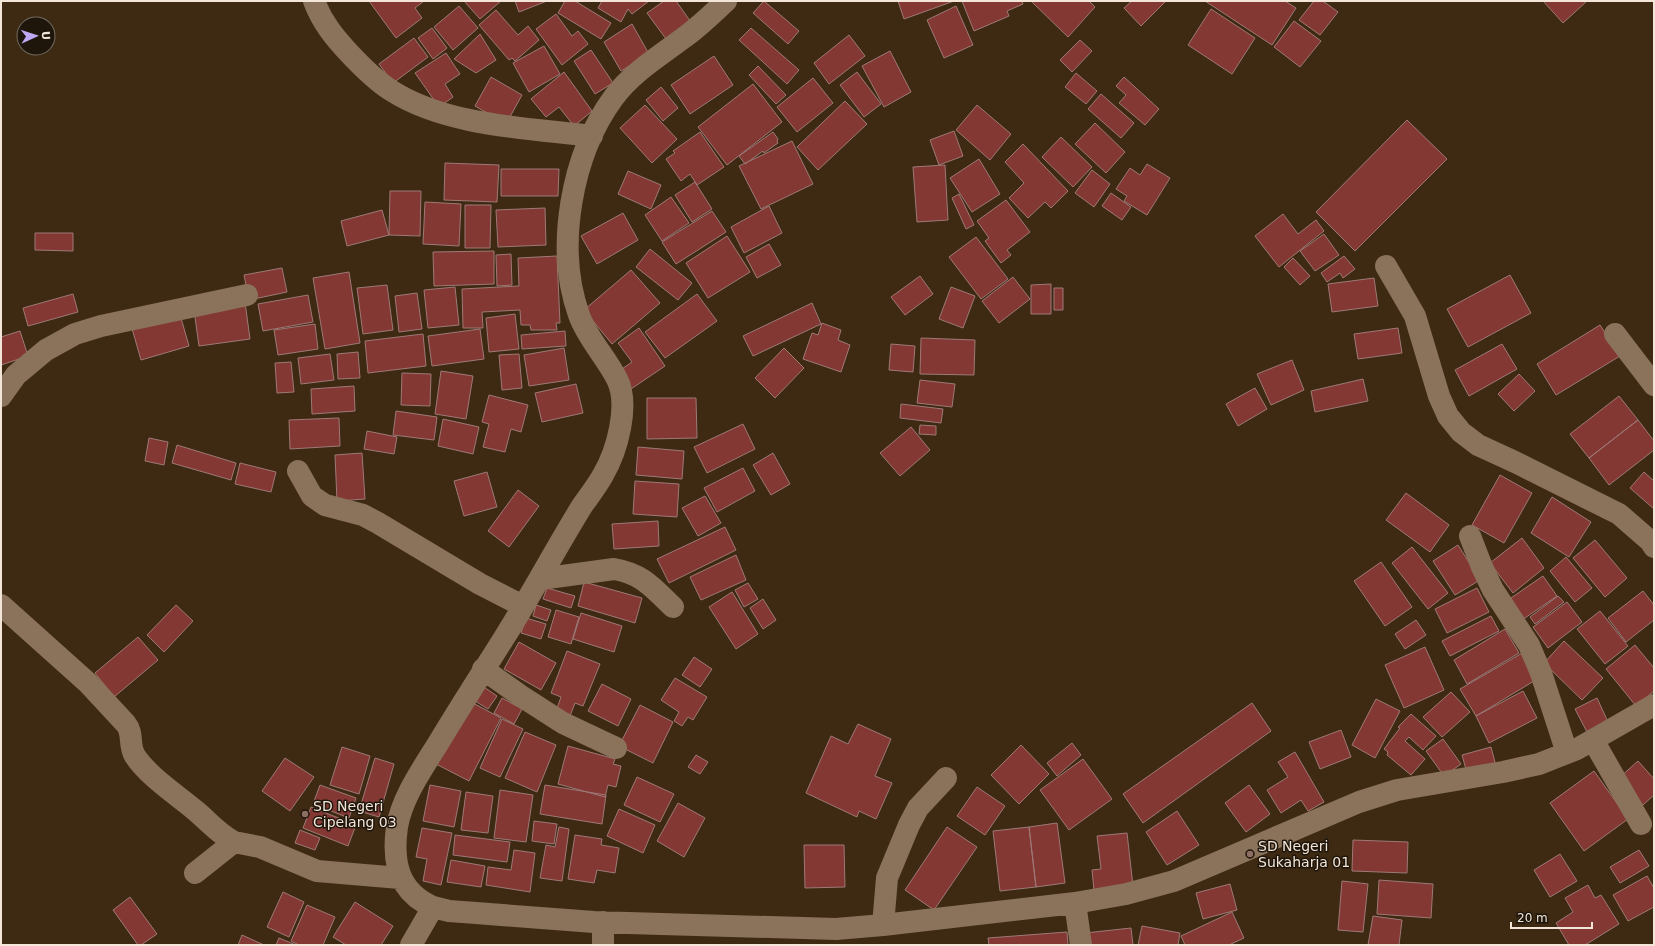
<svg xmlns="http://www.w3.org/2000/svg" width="1655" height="946" font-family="'DejaVu Sans',sans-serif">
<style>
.building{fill:#833834;stroke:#9e7976}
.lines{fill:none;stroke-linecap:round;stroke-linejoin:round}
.street{stroke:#8a735a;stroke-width:22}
.education-dot{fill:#8d6e63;stroke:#1e150b;stroke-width:1.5}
.labels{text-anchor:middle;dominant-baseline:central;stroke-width:3;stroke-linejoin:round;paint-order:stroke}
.poi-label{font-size:14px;fill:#f3e6d9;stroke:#1e150b;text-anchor:start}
</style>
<rect width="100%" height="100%" fill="#3e2a13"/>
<!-- building -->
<path class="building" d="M369,1H424L415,8L422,18L396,38Z
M464,1H501L480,19Z
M515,1H547L519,12Z
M565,1H575L611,23L601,39L558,13Z
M602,1H649L632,14L628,9L621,22L598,8Z
M664,1H676L693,25L669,43L647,13Z
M764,1L799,31L788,44L753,13Z
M898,1H954L904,19Z
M962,1H1022L1023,4L1007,11L1009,16L974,31Z
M1031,1H1089L1095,7L1068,37Z
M1132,1H1166L1141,26L1124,8Z
M1205,1H1285L1296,8L1272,45Z
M1314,1H1323L1338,12L1320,35L1299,20Z
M1543,1H1587L1563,23Z
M459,6L478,28L453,50L434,27Z
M956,6L973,45L944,58L927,20Z
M1211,9L1255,38L1232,74L1188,45Z
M496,10L518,35L528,26L539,40L515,61L512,58L509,60L479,25Z
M556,14L572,36L578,31L588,44L562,65L536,29Z
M1294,21L1321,41L1300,67L1274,47Z
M632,24L649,54L621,71L604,42Z
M432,28L447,48L433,59L418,38Z
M751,28L799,70L787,84L739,40Z
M480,34L496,60L476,73L454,59Z
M849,35L865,56L829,84L814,63Z
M414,38L428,57L393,83L379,64Z
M1080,40L1092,51L1072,72L1060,60Z
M544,46L560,74L529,92L513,63Z
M591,50L613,83L595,94L574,61Z
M890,51L911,92L884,107L862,66Z
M446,53L460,74L445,84L453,97L439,107L415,73Z
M714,56L733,85L690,114L671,85Z
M758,66L786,95L776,104L749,75Z
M564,72L592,111L574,126L559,107L546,117L531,99Z
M857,72L881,104L864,117L840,85Z
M1076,73L1097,91L1086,104L1065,87Z
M491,77L522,95L506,124L475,106Z
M1124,77L1159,109L1145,125L1119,103L1126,95L1116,86Z
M813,78L833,103L797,132L777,107Z
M753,84L782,122L727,165L698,127Z
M661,87L678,108L663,121L646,100Z
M1101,94L1134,123L1121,138L1088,109Z
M845,101L867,124L818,170L797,147Z
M645,105L677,139L652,163L620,128Z
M977,105L1011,134L990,160L956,130Z
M1407,120L1447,159L1355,251L1316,212Z
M1095,123L1125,152L1106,173L1075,144Z
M954,131L963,156L939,165L930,140Z
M700,132L724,167L697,185L690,174L681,181L666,159L675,153L673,151Z
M773,132L778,139L777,141L778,143L764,153L763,151L745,164L739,156Z
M1061,137L1092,167L1073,187L1042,157Z
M792,141L813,184L761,209L739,166Z
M1023,144L1068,191L1051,208L1045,202L1028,218L1009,198L1024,183L1005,162Z
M979,159L1000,194L972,212L950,178Z
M445,163L499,165L497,202L444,200Z
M1147,164L1170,178L1147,215L1124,201L1127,196L1116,189L1130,168L1140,175Z
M945,165L948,220L917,222L913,167Z
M501,169H559L558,196H501Z
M1092,170L1110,184L1094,207L1075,193Z
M628,171L661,185L651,209L618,194Z
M695,182L712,209L692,222L675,195Z
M390,191H421L420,236L389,235Z
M1111,193L1131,207L1122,220L1102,206Z
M959,194L974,225L966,229L952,198Z
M671,197L689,223L662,241L645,215Z
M1006,200L1030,232L1007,250L1011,255L1001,263L985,241L989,238L977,221Z
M425,202L461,204L459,246L423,244Z
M465,205H491L490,248H465Z
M769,206L782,233L744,253L731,227Z
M545,208L546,245L498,247L496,210Z
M382,210L389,235L347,246L341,221Z
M712,211L726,232L676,264L662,242Z
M623,213L638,240L597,264L581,236Z
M1283,214L1298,234L1316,220L1324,231L1279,267L1255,236Z
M35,233H73V251L35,250Z
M1324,234L1339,255L1315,271L1300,251Z
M727,236L750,272L708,298L686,263Z
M976,237L1008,279L981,299L949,257Z
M769,244L781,265L757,278L746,257Z
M650,249L692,283L678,300L636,267Z
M494,251V284L434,286L433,252Z
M511,254L512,285L497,286L496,255Z
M557,256L560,323H556L557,330H531L530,325H521L520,310L482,312L483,328H463L462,289L519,286L518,258Z
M1344,256L1355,269L1343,278L1340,273L1327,282L1321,273Z
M1293,258L1310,276L1300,285L1284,267Z
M282,268L287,292L249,300L244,275Z
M631,270L660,303L612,344L584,310Z
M349,272L360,343L325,349L313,278Z
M1510,275L1531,313L1468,347L1447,309Z
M920,276L933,294L905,315L891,297Z
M1013,277L1030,299L999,323L982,301Z
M1374,278L1378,306L1332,312L1328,284Z
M1051,284V314H1031V285Z
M387,285L393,330L363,334L357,288Z
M455,287L459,325L428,328L424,290Z
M951,287L975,296L963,328L939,319Z
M1054,288H1063V310H1054Z
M417,293L422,329L399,332L395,296Z
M73,294L78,312L28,326L23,308Z
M697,294L717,321L665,358L645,332Z
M308,295L313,322L263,331L258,304Z
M245,302L250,339L199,346L194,310Z
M812,303L821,324L753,356L743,336Z
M179,311L189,346L141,360L131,325Z
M515,314L519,349L489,352L486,318Z
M822,323L841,330L838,340L850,345L841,372L803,359L812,333L818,335Z
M315,324L318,349L278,355L274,330Z
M1600,325L1620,356L1556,395L1537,364Z
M639,328L665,366L631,389L619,371L632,362L618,343Z
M1398,328L1402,353L1358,359L1354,334Z
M480,329L484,359L432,366L428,336Z
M20,331L28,356L1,365V337Z
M565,331L566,346L522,349L521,335Z
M423,334L426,366L368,373L365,341Z
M921,338L975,340L974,375L920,374Z
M891,344L915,346L913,372L889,370Z
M1502,344L1517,369L1469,396L1455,370Z
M564,348L569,380L529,386L524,355Z
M784,348L804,368L775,398L755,378Z
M358,352L360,378L338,379L337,354Z
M330,354L334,380L301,384L298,358Z
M519,354L522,388L502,390L499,355Z
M1292,360L1304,390L1271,405L1257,374Z
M291,362L294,392L277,393L275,363Z
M441,371L473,376L466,419L435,414Z
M402,373L431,374L430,406L401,405Z
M1519,374L1535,391L1514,411L1498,394Z
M1363,379L1368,401L1315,412L1311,391Z
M920,380L955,384L952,407L917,403Z
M576,384L583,413L542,422L535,393Z
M354,386L355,411L312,414L311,389Z
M1255,388L1267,409L1238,426L1226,404Z
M489,395L528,405L521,432L511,429L505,452L483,447L489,424L482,422Z
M1619,396L1638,420L1589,458L1570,434Z
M647,398H696L697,438L647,439Z
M901,404L943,409L941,423L900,418Z
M396,411L437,417L434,440L393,435Z
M339,418L340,446L290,449L289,420Z
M443,419L479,427L473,454L438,446Z
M1638,420L1654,441V450L1609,485L1589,458Z
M743,424L755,449L707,473L694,447Z
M920,425L936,426V435L919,434Z
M911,427L930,450L900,476L880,453Z
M367,431L397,437L394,454L364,449Z
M149,438L168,442L164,465L145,461Z
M177,445L236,463L231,480L172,463Z
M638,447L684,451L682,479L636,475Z
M362,453L365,499L337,501L335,455Z
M773,453L790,484L771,495L753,465Z
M240,463L276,472L271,492L235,484Z
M743,468L755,491L717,512L704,488Z
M487,472L497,507L464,516L454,481Z
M1644,472L1654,481V509L1630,488Z
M1500,475L1532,493L1504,543L1472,525Z
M635,481L679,484L677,517L633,514Z
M518,490L539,506L509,547L488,531Z
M1406,493L1449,525L1430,552L1386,520Z
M705,496L721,523L698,536L682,508Z
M1552,497L1591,522L1569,557L1531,533Z
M658,521L659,546L614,549L612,524Z
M725,527L736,550L669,583L657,559Z
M1522,538L1544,568L1513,593L1490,563Z
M1595,540L1627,578L1605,597L1573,558Z
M1458,545L1480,580L1455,595L1433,561Z
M1412,547L1448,593L1428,609L1392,563Z
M736,555L746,580L701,600L690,577Z
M1566,557L1592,588L1575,602L1550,571Z
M1381,562L1412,607L1385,626L1354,581Z
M1543,576L1557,596L1522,620L1508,600Z
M584,582L642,598L635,623L578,606Z
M748,583L758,599L744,607L735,590Z
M547,588L575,596L571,608L543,599Z
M1477,588L1489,612L1447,633L1435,609Z
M1643,591L1654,605V620L1626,642L1608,618Z
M732,592L758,634L736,649L709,607Z
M1558,596L1564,602L1535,624L1530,617Z
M763,599L776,620L763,629L750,608Z
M1567,602L1582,622L1548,648L1533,627Z
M176,605L193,621L164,652L147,635Z
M536,605L551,610L547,621L533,616Z
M556,610L579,617L571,644L548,637Z
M1600,611L1628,646L1605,664L1577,629Z
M581,613L622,626L614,652L573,639Z
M1491,616L1499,631L1450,656L1442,641Z
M526,618L546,624L541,639L521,633Z
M1416,620L1426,635L1405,649L1395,634Z
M1505,629L1519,653L1467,684L1454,660Z
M138,637L158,660L114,697L95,673Z
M1564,641L1603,678L1582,700L1544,663Z
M519,642L556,663L541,690L504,669Z
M1635,645L1654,668V691L1636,706L1606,669Z
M1425,647L1444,690L1404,708L1385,665Z
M567,651L600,664L583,706L575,703L570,716L556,711L561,697L551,693Z
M1524,652L1539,678L1476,716L1460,689Z
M694,657L712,669L700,687L682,675Z
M675,678L707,697L693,720L688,717L682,726L674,721L679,712L661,700Z
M602,684L631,699L618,726L588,711Z
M481,685L497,696L488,709L472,699Z
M1523,691L1537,718L1489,743L1476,716Z
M1451,692L1470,712L1442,737L1423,717Z
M502,698L522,709L514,724L494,713Z
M1597,698L1608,722L1587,732L1575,709Z
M1376,699L1400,711L1375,758L1352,745Z
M469,701L501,718L469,781L436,764Z
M1252,703L1271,731L1143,823L1123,794Z
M640,705L673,722L653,763L619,746Z
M1411,714L1436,736L1423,750L1409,737L1405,741L1425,759L1411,775L1387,755L1388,752L1384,749L1400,728L1398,727Z
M502,719L523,729L500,777L480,768Z
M858,724L891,739L875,776L892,783L876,819L859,811L857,817L806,793L831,736L848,744Z
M1341,730L1351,757L1320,769L1309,742Z
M525,732L556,745L537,792L505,778Z
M1443,739L1461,764L1444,776L1426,751Z
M1072,743L1081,755L1057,776L1047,763Z
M1021,745L1049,774L1019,804L991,775Z
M568,746L615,759L613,764L621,766L616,787L608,785L605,797L558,784Z
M342,747L370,756L359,794L330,785Z
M1491,747L1496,766L1467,773L1462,755Z
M1295,752L1324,802L1308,811L1301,800L1281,813L1267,790L1288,777L1278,762Z
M696,755L708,762L700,774L688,767Z
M285,758L314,777L290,811L262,791Z
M375,758L394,764L379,817L359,811Z
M1083,759L1112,799L1069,830L1040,790Z
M1638,761L1654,779V795L1643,805L1619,778Z
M1594,771L1628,819L1584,851L1550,803Z
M637,777L674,794L660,822L624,805Z
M320,785L356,798L349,818L313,804Z
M430,785L461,791L454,827L423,821Z
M545,785L606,795L602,824L540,814Z
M1249,785L1270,814L1246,832L1225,803Z
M977,787L1005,806L985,835L957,816Z
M500,790L533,795L526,842L494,838Z
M466,792L493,796L488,833L461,830Z
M678,803L705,818L684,857L657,841Z
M311,807L356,825L348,846L303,828Z
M619,809L655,825L643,853L607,836Z
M1177,811L1199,845L1167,865L1146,832Z
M534,821L557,824L554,844L532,841Z
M1057,823L1065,883L1036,887L1029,827Z
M559,827L569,829L562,881L540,878L546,845L555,847Z
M947,827L977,847L934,910L905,890Z
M1029,827L1036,887L1000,891L993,831Z
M422,828L452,833L441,885L423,881L427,859L416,857Z
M300,830L320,838L315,850L295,843Z
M1127,833L1133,886L1094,890L1092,870L1101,869L1097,836Z
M455,835L510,842L507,862L453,855Z
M575,835L602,839L601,845L619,848L615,873L597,870L594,883L568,879Z
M1353,840L1408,842L1407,873L1352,871Z
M804,845H844L845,887L805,888Z
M514,850L535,853L530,892L486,885L488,867L511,870Z
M1639,850L1649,866L1620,883L1610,867Z
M1560,854L1577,881L1550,897L1534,870Z
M451,860L485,866L481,887L447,882Z
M1647,876L1654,888V907L1628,921L1613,895Z
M1379,880L1433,884L1431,918L1377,914Z
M1342,881L1368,884L1363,932L1338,930Z
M1230,884L1237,910L1203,919L1196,893Z
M1588,885L1595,898L1601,895L1619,924L1585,945H1569L1556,923L1573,912L1565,898Z
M283,892L304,902L289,937L267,927Z
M130,897L157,934L141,945H138L113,910Z
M355,902L393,926L381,945H346L333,937Z
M307,905L335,917L323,945H299L291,941Z
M1232,912L1244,938L1229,945H1185L1181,936Z
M1373,916L1402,920L1399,945H1368Z
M1142,926L1180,933L1178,945H1138Z
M1131,928L1133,945H1087L1085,933Z
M1067,932L1068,945H989L988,938Z
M242,935L264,945H238Z
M279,938L296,945H276Z"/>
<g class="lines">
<!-- street -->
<path class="street" d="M314,1C322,22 334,37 349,53C362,67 376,81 392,91C447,126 528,128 592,136
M1386,266L1415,316L1439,396L1448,416L1461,432L1478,445L1515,462L1619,514L1650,541L1654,547
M1615,334L1654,385
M1,396L16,375L46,350L75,334L101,326L247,295
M298,471L312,496L325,505L363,515L378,523L480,584L523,606
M1470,536L1482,567L1493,590L1529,645L1541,673L1567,753
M540,579L614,569C643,574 653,588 673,607
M1,605L88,683L126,724C134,734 128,745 135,756C148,776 177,795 196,811C209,822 219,834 234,842
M483,669L521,696L563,723L616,748
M1593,740L1641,824
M195,873L234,842L260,847L317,871L400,878
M1075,903L1081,945
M433,907C398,892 392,862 397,827C402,797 423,768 439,742C460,707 482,673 504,638C531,595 555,550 582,506C589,496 597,486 603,475C617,451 630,405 617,379C606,357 587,338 579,315C555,248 571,155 614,97C632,73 658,57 682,39C698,28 712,14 726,1
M883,925L887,878L909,825L918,808L946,778
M411,945L433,907L449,911L476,913L594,922L836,929L883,925L1075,903L1126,894L1174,881L1359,802L1397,790L1503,772L1539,764L1577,749L1654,705
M603,945V922"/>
</g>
<!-- markers -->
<g class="education-dot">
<circle cx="305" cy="814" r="4"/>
<circle cx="1250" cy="854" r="4"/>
</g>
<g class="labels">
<!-- poi labels -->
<g class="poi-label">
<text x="313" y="806">SD Negeri<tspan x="313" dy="16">Cipelang 03</tspan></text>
<text x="1258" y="846">SD Negeri<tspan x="1258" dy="16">Sukaharja 01</tspan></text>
</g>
</g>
<!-- border -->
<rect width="1655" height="946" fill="none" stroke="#f3e6d9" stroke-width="4"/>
<!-- north arrow -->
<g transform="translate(36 36) rotate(87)"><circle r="19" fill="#1e150b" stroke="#73695d"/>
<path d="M0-3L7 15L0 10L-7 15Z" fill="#bfa9f4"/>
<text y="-6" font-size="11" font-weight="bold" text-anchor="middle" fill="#f3e6d9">U</text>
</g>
<!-- scale -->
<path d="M1511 922v6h81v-6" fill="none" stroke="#f3e6d9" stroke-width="2"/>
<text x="1517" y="922" font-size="12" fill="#f3e6d9" stroke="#1e150b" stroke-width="3" paint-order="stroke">20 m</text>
</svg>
